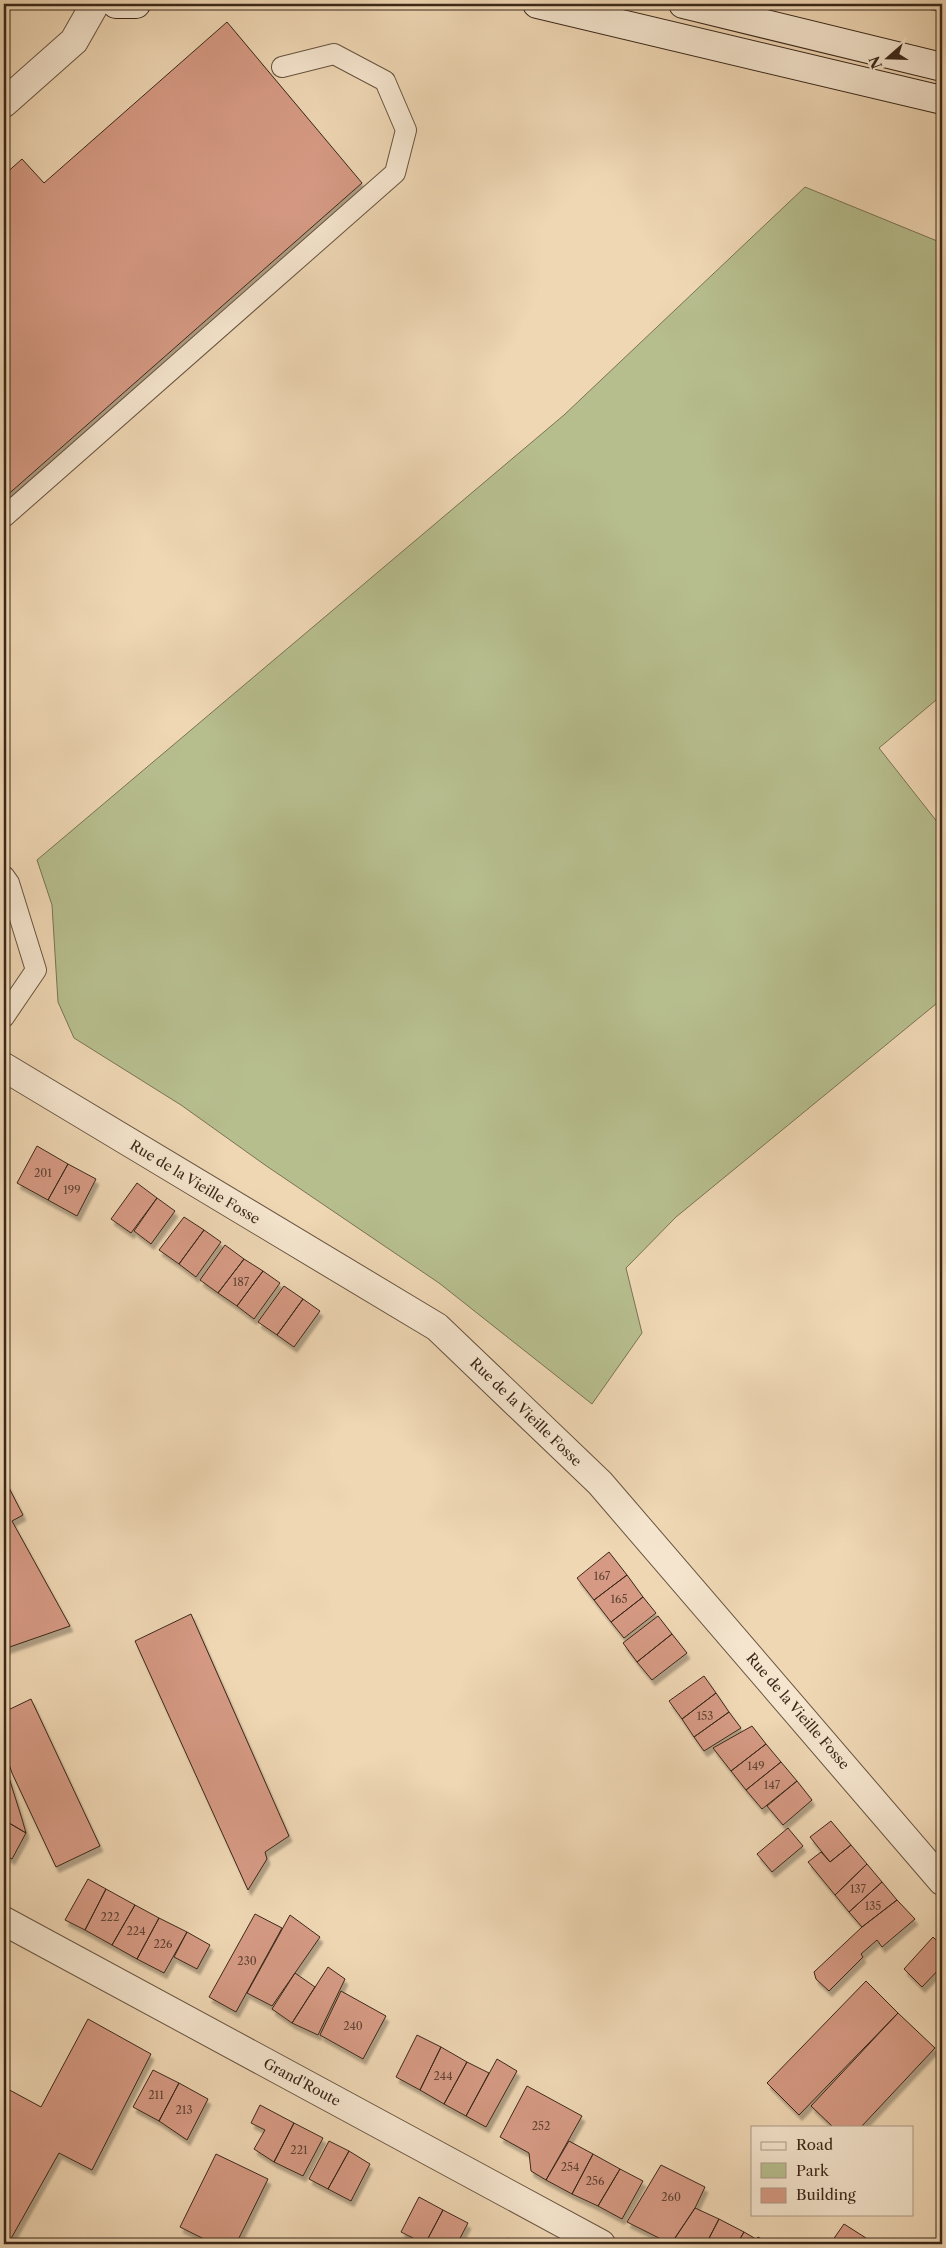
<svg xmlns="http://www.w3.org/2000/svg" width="946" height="2248" font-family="'Libre Caslon Text',serif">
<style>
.green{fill:#b7be8e;stroke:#797354}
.water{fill:#9fb7b8;stroke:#777e78}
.building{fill:#d69a84;stroke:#3b2819;filter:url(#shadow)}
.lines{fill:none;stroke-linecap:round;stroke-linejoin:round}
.service-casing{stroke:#685440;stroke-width:22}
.minor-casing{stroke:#685440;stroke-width:30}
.tertiary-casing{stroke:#685440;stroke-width:30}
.secondary-casing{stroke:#3b2819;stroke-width:30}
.service{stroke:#f5e5ce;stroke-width:20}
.minor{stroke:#f5e5ce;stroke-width:28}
.tertiary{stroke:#f5e5ce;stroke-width:28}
.secondary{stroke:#f5e5ce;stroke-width:28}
.labels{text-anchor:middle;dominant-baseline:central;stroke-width:5;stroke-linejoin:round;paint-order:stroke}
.number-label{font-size:11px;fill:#624434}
.street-label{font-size:14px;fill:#3b2819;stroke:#f5e5ce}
</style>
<defs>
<filter id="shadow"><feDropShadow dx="3" dy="5.5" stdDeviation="1" flood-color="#0004"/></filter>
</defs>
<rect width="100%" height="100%" fill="#efd7b4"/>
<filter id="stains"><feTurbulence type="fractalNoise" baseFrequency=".004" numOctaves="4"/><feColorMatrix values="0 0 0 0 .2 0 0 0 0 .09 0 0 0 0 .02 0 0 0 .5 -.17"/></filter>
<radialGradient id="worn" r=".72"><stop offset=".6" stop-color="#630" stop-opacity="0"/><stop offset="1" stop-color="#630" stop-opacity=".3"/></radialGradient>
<!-- green -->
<path class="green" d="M805,187L942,243V695L879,748L942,828V999L676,1217L626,1268L642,1333L592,1404L439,1283L265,1165L181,1105L74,1038L58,1002L52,905L37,860L564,415Z"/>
<!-- water -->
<path class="water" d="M901,4H942V12Z"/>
<!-- building -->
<path class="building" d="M227,22L362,183L4,498V218L6,216L4,213V175L22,159L44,183Z
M37,1146L68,1164L48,1200L17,1183Z
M68,1164L96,1179L77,1216L48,1200Z
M137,1183L157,1198L131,1233L111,1219Z
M157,1198L175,1211L151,1244L134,1231Z
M184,1217L204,1230L179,1264L159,1250Z
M204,1230L221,1242L196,1277L179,1264Z
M225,1245L244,1259L218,1293L200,1280Z
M244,1259L263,1271L237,1306L218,1293Z
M263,1271L280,1283L254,1319L237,1306Z
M284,1286L303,1299L277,1335L258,1322Z
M303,1299L320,1311L294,1347L277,1335Z
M6,1482L23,1515L12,1521L70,1626L4,1649V1483Z
M609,1552L627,1575L594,1600L577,1578Z
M627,1575L643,1597L611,1622L594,1600Z
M643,1597L656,1613L624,1638L611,1622Z
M191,1614L289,1836L265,1852L267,1859L248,1890L135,1641Z
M658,1616L672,1634L637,1662L623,1643Z
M672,1634L687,1653L652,1680L637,1662Z
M704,1676L716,1693L682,1719L669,1701Z
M716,1693L729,1712L694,1737L682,1719Z
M31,1699L100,1846L56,1867L12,1773L4,1749V1712Z
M729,1712L741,1728L704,1751L694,1737Z
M752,1726L766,1744L731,1771L713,1748Z
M766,1744L781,1762L746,1790L731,1771Z
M4,1762L22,1819L26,1833L4,1820Z
M781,1762L797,1781L762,1809L746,1790Z
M797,1781L812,1800L783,1825L767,1806Z
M4,1820L26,1833L12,1859L4,1855Z
M831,1821L851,1845L830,1862L810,1837Z
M788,1828L803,1846L772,1872L757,1854Z
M851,1845L867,1864L835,1895L808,1862L821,1852L830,1862Z
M867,1864L882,1882L849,1912L835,1895Z
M88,1879L106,1889L85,1930L65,1920Z
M882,1882L897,1900L862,1927L849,1912Z
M106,1889L135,1905L112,1945L85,1930Z
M897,1900L915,1919L882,1947L877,1940L861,1954L863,1957L829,1991L816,1979L814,1972L862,1927Z
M135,1905L159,1918L137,1959L112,1945Z
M255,1914L282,1928L236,2012L209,1997Z
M290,1915L320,1937L272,2006L247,1993Z
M159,1918L187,1932L164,1973L137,1959Z
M187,1932L210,1945L197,1969L174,1957Z
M933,1937L942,1946V1966L922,1987L904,1969Z
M328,1967L345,1979L318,2035L292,2023Z
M295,1973L315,1987L292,2023L272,2009Z
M866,1981L898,2013L799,2115L767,2083Z
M341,1991L386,2016L363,2059L320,2035Z
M898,2013L935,2048L861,2127H833L811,2106Z
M88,2019L151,2054L92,2170L59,2153L8,2244H4V2087L41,2107Z
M417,2035L441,2047L420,2090L396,2077Z
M441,2047L467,2062L444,2104L420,2090Z
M497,2059L517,2071L486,2127L466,2116Z
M467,2062L489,2073L466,2116L444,2104Z
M153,2070L179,2083L159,2121L133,2107Z
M179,2083L208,2099L187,2140L159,2121Z
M527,2086L582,2116L546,2180L531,2171L529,2153L500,2137Z
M260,2105L294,2123L274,2162L254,2149L265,2130L251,2123Z
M294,2123L323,2138L303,2176L274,2162Z
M329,2141L349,2151L328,2189L309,2179Z
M569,2141L593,2154L572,2194L546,2180Z
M349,2151L370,2164L351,2201L328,2189Z
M216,2154L268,2179L236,2244H214L180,2227Z
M593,2154L620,2169L598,2206L572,2194Z
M661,2165L705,2187L695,2208L671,2244L627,2222Z
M620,2169L643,2181L622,2219L598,2206Z
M419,2197L443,2210L425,2244L401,2232Z
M695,2208L719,2219L706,2244H671Z
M443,2210L468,2223L457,2244H425Z
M719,2219L744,2232L737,2244H706Z
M844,2224L866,2238L862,2244H830Z
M744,2232L756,2239L758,2237L771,2244H737Z
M508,2238L520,2244H505Z"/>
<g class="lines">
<!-- service casing -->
<g class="service-casing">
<path id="service" d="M4,517L395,173L406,130L385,81L334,54L282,67
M4,876L9,883L36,970L4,1017"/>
</g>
<!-- minor casing -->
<g class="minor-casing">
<path id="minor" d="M4,1067L437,1327L600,1483L942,1881"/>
</g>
<!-- tertiary casing -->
<g class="tertiary-casing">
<path id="tertiary" d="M4,103L74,41L95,4
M4,1921L601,2244"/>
</g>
<!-- secondary casing -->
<g class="secondary-casing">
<path id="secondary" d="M116,4H136
M537,4L942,100
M683,4L942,67"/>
</g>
<!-- service -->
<use href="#service" class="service"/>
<!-- minor -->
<use href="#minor" class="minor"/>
<!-- tertiary -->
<use href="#tertiary" class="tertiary"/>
<!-- secondary -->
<use href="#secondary" class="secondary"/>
</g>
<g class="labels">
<!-- number labels -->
<g class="number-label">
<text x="43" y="1173">201</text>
<text x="72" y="1190">199</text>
<text x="241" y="1282">187</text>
<text x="602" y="1576">167</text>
<text x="619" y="1599">165</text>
<text x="705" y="1716">153</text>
<text x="756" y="1766">149</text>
<text x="772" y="1785">147</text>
<text x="858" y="1889">137</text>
<text x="873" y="1906">135</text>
<text x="110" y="1917">222</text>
<text x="136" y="1931">224</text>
<text x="163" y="1944">226</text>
<text x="247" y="1961">230</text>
<text x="353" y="2026">240</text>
<text x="443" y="2076">244</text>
<text x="156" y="2095">211</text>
<text x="184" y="2110">213</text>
<text x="541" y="2126">252</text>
<text x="299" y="2150">221</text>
<text x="570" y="2167">254</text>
<text x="595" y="2181">256</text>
<text x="671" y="2197">260</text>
</g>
<!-- street labels -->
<g class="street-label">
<text transform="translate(195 1182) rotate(31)">Rue de la Vieille Fosse</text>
<text transform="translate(526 1412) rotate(44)">Rue de la Vieille Fosse</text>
<text transform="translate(798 1711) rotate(49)">Rue de la Vieille Fosse</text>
<text transform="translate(302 2082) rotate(28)">Grand'Route</text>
</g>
</g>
<!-- margin -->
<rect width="946" height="2248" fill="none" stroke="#efd7b4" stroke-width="20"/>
<rect x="5" y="5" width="936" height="2238" fill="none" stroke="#3b2819" stroke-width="2.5"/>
<rect x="10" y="10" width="926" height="2228" fill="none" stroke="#3b2819"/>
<!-- legend -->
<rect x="751" y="2126" width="162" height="90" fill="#f5e5ce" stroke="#ab9986"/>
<rect x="761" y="2142" width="25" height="8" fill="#f5e5ce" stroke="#ab9986"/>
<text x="796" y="2150" font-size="15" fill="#3b2819">Road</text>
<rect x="761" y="2163" width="25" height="15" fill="#b7be8e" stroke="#ab9986"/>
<text x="796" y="2176" font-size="15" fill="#3b2819">Park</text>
<rect x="761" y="2188" width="25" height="15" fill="#d69a84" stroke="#ab9986"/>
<text x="796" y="2200" font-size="15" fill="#3b2819">Building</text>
<!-- north arrow -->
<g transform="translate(888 58) rotate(250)" stroke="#f5e5ce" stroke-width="4" paint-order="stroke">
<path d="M0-4L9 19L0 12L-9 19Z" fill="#3b2819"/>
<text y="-8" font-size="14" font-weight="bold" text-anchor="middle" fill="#3b2819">N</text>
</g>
<rect width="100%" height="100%" filter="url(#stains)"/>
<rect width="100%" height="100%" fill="url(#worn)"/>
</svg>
